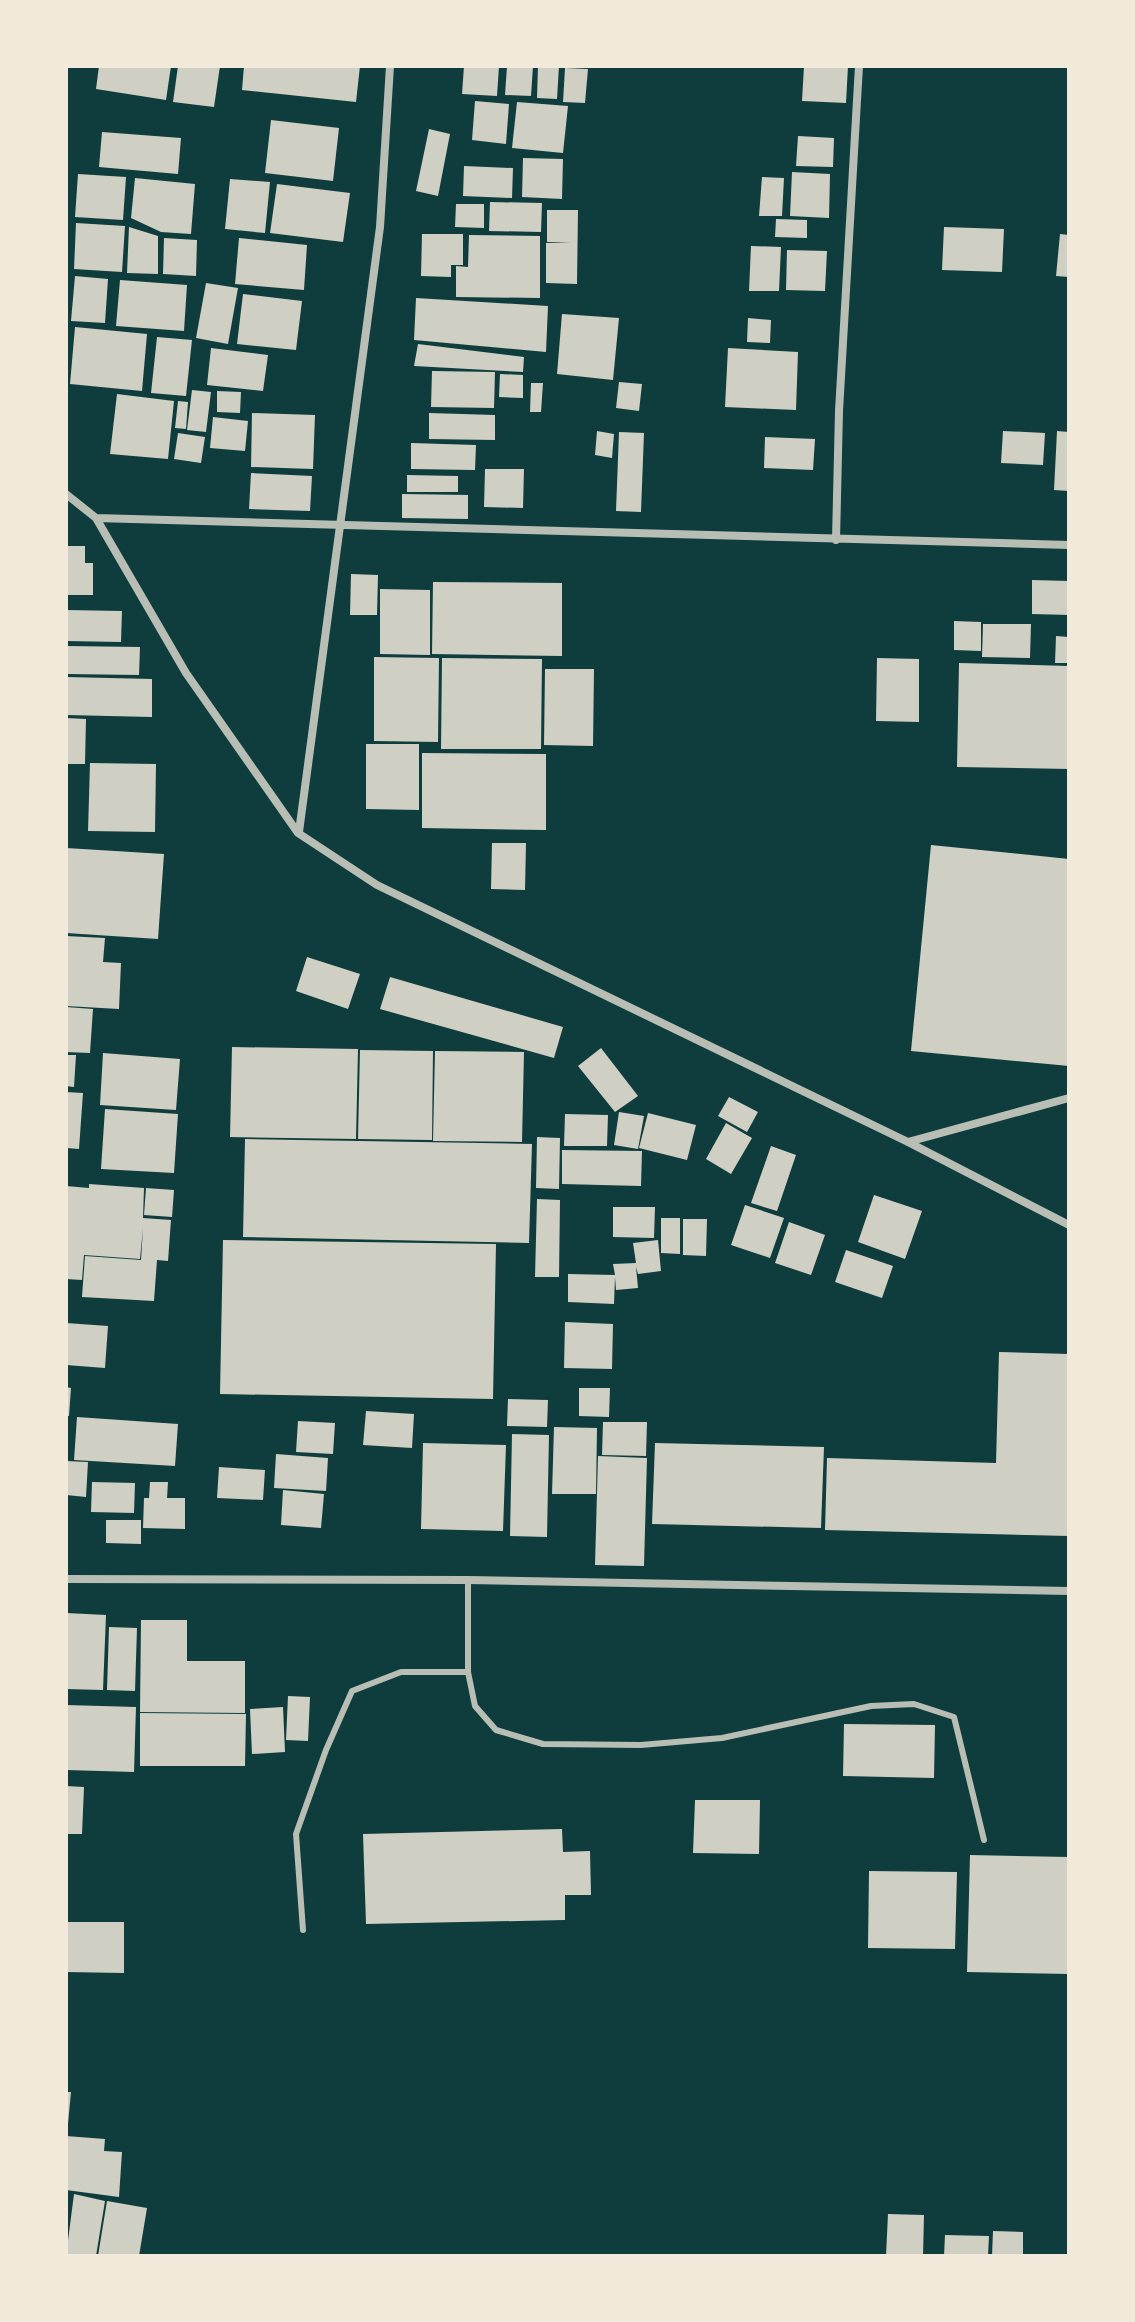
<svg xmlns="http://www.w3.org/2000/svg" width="1135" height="2322" font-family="Karla,sans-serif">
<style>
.building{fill:#cfcfc3}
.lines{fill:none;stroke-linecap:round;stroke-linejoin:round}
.service{stroke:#b8beb3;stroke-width:6}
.minor{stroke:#b8beb3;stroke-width:8}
</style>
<rect width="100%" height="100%" fill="#0f3d3e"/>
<!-- building -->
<path class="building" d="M99,66H171L166,100L96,89Z
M178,66H220L214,107L173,102Z
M244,66H360L356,102L242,90Z
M464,66H499L497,96L462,94Z
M507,66H533L531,96L505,95Z
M538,66H559L557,99L537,98Z
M804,66H848L846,103L802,101Z
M565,68L588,69L585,103L563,102Z
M475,101L509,104L506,144L472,140Z
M517,102L568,106L563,153L512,148Z
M271,120L339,128L333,181L265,173Z
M429,129L450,134L438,196L416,191Z
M102,132L181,138L178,174L99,167Z
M798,136L834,138L833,167L796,166Z
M523,158L563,159L562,199L522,197Z
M464,166L513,168L512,198L463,196Z
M792,172L830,174L829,218L790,216Z
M78,174L126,177L123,220L75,217Z
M762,177L784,178L782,216H759Z
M135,178L195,184L191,234L161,232L131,218Z
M230,179L270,182L265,233L225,229Z
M277,184L350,193L343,242L270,233Z
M490,202L542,203L541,232L489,231Z
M456,204H484V228L455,227Z
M547,210H578L577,284L546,283V243H571L547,242Z
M776,219L807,220V238L775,237Z
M76,223L125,226L122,272L74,269Z
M129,227L158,236V274L127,273Z
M944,227L1004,229L1002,272L942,270Z
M422,234H463V265H451V277L421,276Z
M1060,234L1069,235V277L1056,276Z
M469,235L540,236V298L456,297V266L468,267Z
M164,238L197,240L196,276L163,274Z
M239,238L307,245L304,290L235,284Z
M751,246L781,247L779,291H749Z
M787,250L827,251L825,291L786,290Z
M75,276L108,279L105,323L71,321Z
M120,280L187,285L184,331L116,326Z
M206,283L238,288L228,344L196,338Z
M243,294L302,301L296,350L237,344Z
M416,298L548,306L546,352L414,340Z
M562,314L619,318L613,380L557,374Z
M748,318L771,320L770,343L747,342Z
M75,327L147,334L142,391L70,384Z
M157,337L192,340L186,396L151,393Z
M418,344L524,357L523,372L414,366Z
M211,348L268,355L263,391L207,385Z
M728,348L798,352L796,410L725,407Z
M432,371L495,372L494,408L431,407Z
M500,374L523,375V398L499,397Z
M619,382L642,384L639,411L616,408Z
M531,383H543L541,412H530Z
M192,390L211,392L206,432L187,430Z
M217,391L241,392L240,413L217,412Z
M117,394L174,401L168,459L110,454Z
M178,401L188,402L186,429L175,428Z
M252,413L315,415L313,469L251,467Z
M429,413L495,415V440L429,439Z
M213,417L248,421L245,451L210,448Z
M597,431L614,434L612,458L595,455Z
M1003,431L1045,433L1043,465L1001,463Z
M1057,431L1069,432V491L1054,490Z
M619,432L644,433L641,512L616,511Z
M178,433L205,437L201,463L174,459Z
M765,437L815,439L813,470L764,468Z
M411,443L476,445L475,470L411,469Z
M485,469H524L523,508L484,507Z
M251,473L312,476L310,511L249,509Z
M407,475L458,476V492H407Z
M402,494L468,495V519L402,518Z
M66,546H85V563H93V595H66Z
M351,574L378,575L377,615H350Z
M1032,580L1069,581V615L1032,614Z
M433,582L562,583V656L432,654Z
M380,589L430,590V655L380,654Z
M66,610L122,611L121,642L66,641Z
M954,621L981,622V651L954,650Z
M983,624H1031L1030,658L982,657Z
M1056,636L1069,637V663H1055Z
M66,646L140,647L139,675L66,674Z
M374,657L439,658L438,742L374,741Z
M442,658L542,659L541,749H441Z
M877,658L919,659V722L876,721Z
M959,663L1069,666V769L957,767Z
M545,669H594L593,746L544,745Z
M66,677L152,679V717L66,715Z
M66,718L86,719L85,764H66Z
M366,744H419V810L366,809Z
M422,753L546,754V830L422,828Z
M90,763L156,764L155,832L88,831Z
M492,843H526L525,890L491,889Z
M931,845L1069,859V1066L911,1051Z
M66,848L164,854L158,939L66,933Z
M66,936L105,938L103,962L121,963L119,1009L66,1006Z
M307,957L360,974L348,1009L296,991Z
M390,977L563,1027L554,1058L380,1009Z
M66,1007L93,1009L90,1053L66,1052Z
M232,1047L358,1049L356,1139L230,1137Z
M601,1048L638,1096L615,1112L578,1066Z
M360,1050L433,1051L432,1140L358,1139Z
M435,1051L524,1052L522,1142L433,1141Z
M103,1053L180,1059L176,1110L100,1105Z
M66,1055H76L74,1087L66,1086Z
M66,1092L83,1093L79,1149L66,1148Z
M729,1097L758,1112L747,1132L718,1116Z
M105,1109L178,1114L174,1173L101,1169Z
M619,1112L644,1116L638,1149L614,1145Z
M648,1113L696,1125L687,1160L639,1148Z
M565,1114L608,1115L607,1146H564Z
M726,1123L752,1138L731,1174L706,1159Z
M537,1137L560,1138L559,1189L536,1188Z
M245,1139L532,1144L529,1243L243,1237Z
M771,1146L796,1155L777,1211L751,1203Z
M562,1150L642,1151L641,1186L562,1184Z
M89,1184L144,1188L143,1218L171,1220L168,1261L157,1260L154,1301L82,1297L85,1256L141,1260L143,1228L140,1259L84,1255L82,1280L66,1279V1186L89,1188Z
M146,1188L174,1190L172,1217L144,1215Z
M874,1195L922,1211L905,1259L858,1242Z
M537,1199L560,1200L559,1277H535Z
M745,1205L784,1218L770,1258L731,1245Z
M613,1207H655L654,1238L613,1237Z
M661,1218H680V1254L661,1253Z
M683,1219H707L706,1256L683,1255Z
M789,1222L825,1235L811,1275L775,1263Z
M223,1240L496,1244L493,1399L220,1394Z
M658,1240L661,1271L638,1274L636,1267L638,1288L616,1290L615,1277L614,1304L568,1302V1274L615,1275L613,1264L636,1263L633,1243Z
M846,1250L893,1266L882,1298L835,1282Z
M565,1322L613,1324L612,1369L564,1368Z
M66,1323L108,1326L105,1368L66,1365Z
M999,1352L1069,1354V1536L825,1530L827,1458L996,1463Z
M66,1387L71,1388L69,1416H66Z
M579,1388H610L609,1417L579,1416Z
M508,1399L548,1400L547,1427L507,1426Z
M366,1411L414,1414L412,1448L363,1445Z
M77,1417L178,1424L175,1466L74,1460Z
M298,1421L335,1423L333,1454L296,1452Z
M603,1422H647L646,1456L602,1455Z
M554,1427L597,1428L596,1494H552Z
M512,1434L549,1435L547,1537L510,1536Z
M423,1443L506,1445L503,1531L421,1529Z
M655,1443L824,1447L821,1528L652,1524Z
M276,1454L328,1458L326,1491L274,1488Z
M598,1456L647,1458L644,1566L595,1565Z
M66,1461L88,1462L86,1497L66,1495Z
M219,1467L265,1470L263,1500L217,1498Z
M92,1482L135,1483L134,1513L91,1512Z
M150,1482H168L167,1498H185V1529L143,1528L144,1498H149Z
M283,1490L324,1494L321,1528L281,1525Z
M106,1520H141V1544L106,1543Z
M66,1613L106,1615L103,1690L66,1689Z
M141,1620H187V1661H245V1713L140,1712Z
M109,1627L137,1628L135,1691L107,1690Z
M288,1696L310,1697L308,1741L286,1740Z
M66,1705L136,1707L134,1772L66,1770Z
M283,1707L285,1752L252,1754L250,1709Z
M140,1713L246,1714L245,1766H140Z
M844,1724L935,1725L934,1778L843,1776Z
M66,1786L84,1787L82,1834H66Z
M695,1800H760L759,1854L693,1853Z
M562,1829L563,1852L590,1851L591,1895H565V1920L366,1924L363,1834Z
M970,1855L1069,1857V1974L967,1972Z
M869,1871L957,1872L955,1949L868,1948Z
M66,1922H124V1973L66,1972Z
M66,2092H71L68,2124H66Z
M66,2136L105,2139L104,2151L122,2152L119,2197L66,2190Z
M74,2194L105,2201L96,2256H66Z
M107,2201L147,2208L139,2256H98Z
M888,2214L924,2215L923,2256H886Z
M993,2231L1023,2232V2256H992Z
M945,2235L989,2236L988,2256H944Z"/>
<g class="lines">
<!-- service -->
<path class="service" d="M468,1580V1672L475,1706L496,1730L543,1744L641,1745L722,1738L871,1706L914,1704L954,1717L984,1840
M303,1930L296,1834L326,1750L352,1691L401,1672H468"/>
<!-- minor -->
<path class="minor" d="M66,494L96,518L186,673L298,833L377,885L908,1142L1069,1225
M96,518L1069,545
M836,540L839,411L859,66
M299,832L380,227L390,66
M908,1142L1069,1098
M66,1579L468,1580L1069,1591"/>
</g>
<!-- border -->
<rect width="1135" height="2322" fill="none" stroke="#f1e9da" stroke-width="136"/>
</svg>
